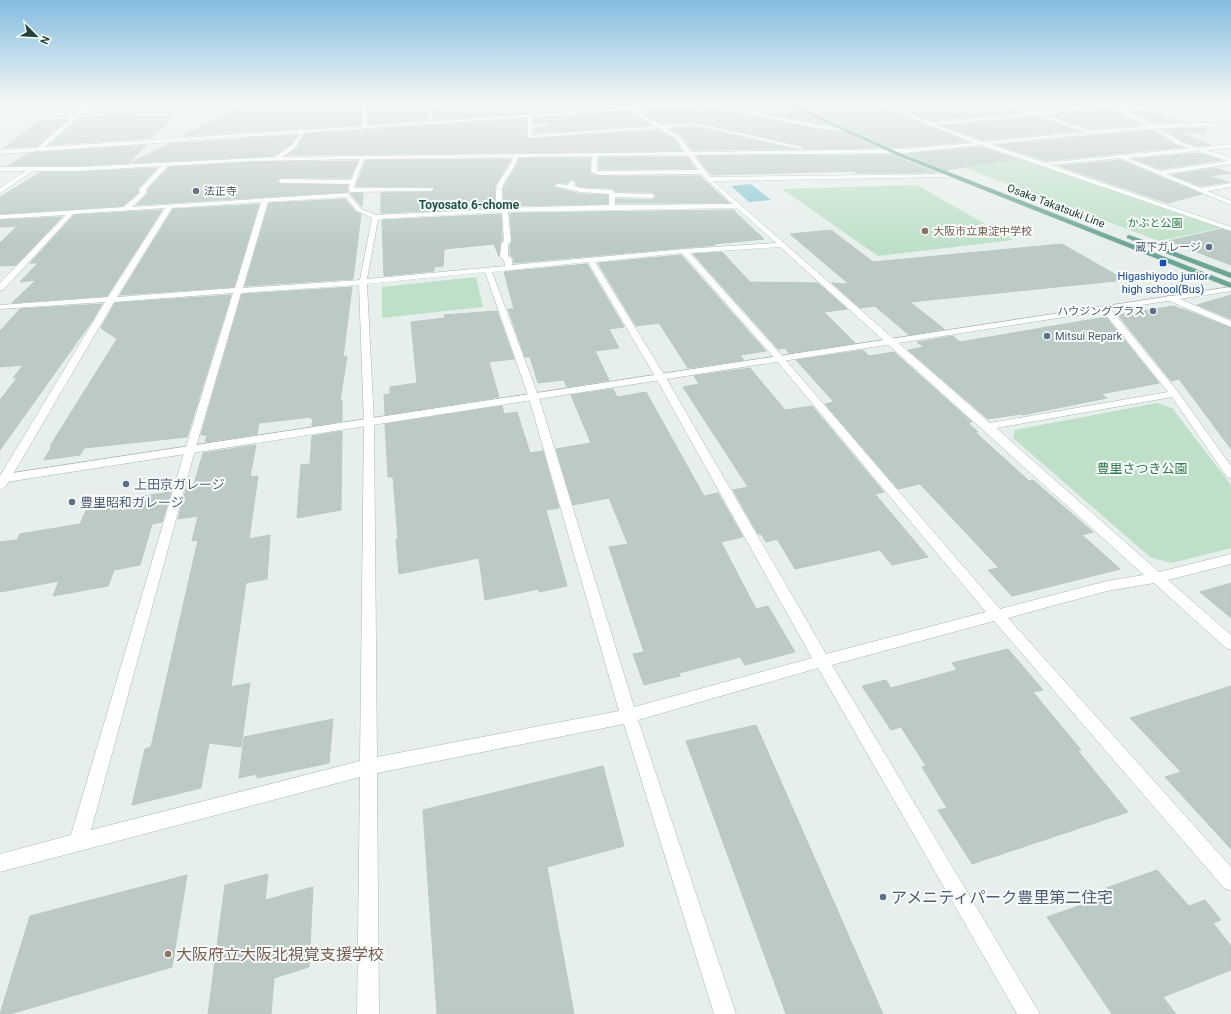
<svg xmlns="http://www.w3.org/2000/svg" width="1231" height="1014" font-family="Roboto,'Noto Sans JP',sans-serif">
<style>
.green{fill:#bfe0c8}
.water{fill:#8ec9d4}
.building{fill:#bbcac4;stroke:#b8c9c2}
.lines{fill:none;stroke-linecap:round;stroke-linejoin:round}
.minor-casing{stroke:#a8b8b2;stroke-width:1}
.tertiary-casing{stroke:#a8b8b2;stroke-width:1}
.primary-casing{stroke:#c2cac8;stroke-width:1}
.minor{fill:#fff;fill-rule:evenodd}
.tertiary{fill:#fff;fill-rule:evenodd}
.primary{fill:#6aa596;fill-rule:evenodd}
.worship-dot{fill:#6b7280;stroke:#f7fbf9;stroke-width:1.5}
.education-dot{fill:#8d6e63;stroke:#f7fbf9;stroke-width:1.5}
.service-dot{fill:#5c6f8a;stroke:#f7fbf9;stroke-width:1.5}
.transit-dot{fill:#1a4fb4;stroke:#f7fbf9;stroke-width:1.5}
.labels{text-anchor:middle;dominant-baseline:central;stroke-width:4;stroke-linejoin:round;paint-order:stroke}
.far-worship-label{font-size:11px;fill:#5b616d;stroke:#f7fbf9;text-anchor:start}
.far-street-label{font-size:11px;fill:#24423a;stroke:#f7fbf9}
.far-park-label{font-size:11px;fill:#2d7a4b;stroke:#f7fbf9}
.far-education-label{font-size:11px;fill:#785e54;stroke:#f7fbf9;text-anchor:start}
.far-service-label{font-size:11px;fill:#4e5e75;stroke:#f7fbf9;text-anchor:end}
.far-transit-label{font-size:11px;fill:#164399;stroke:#f7fbf9}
.far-neighbourhood-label{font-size:12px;font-weight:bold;fill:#1f5548;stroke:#f7fbf9}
.park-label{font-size:13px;fill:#2d7a4b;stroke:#f7fbf9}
.service-label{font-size:13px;fill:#4e5e75;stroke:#f7fbf9;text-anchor:start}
.near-service-label{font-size:16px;fill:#4e5e75;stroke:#f7fbf9;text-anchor:start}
.near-education-label{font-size:16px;fill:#785e54;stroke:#f7fbf9;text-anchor:start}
</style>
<rect width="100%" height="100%" fill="#e6efeb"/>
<!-- green -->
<path class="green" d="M113,104H234L223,110L101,115Z
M1020,159L1221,228L1159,241L965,168Z
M917,185L1013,240L878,256L782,189Z
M476,277L483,307L382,318V287Z
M1157,403L1172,408L1231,485V548L1171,563L1150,557L1013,438L1015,430Z"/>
<!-- water -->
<path class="water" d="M751,184L771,200L749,202L731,186Z"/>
<!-- building -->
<path class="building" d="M248,104H361V125L183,136Z
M368,104H425L427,120L368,124Z
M465,104H596L605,108L434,120L433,108Z
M719,104H784L826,125Z
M797,104H876L969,142L892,148Z
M920,104H1003L1022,112L932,121L899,109Z
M1018,104H1088L1036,110Z
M702,106L817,129L843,132L877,148L803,149V146L695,122L661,123L639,111Z
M1110,109L1143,125L1091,129L1049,115Z
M630,111L650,125L534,133V129L550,126L551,125L548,122L534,123V118Z
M1144,111L1188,122L1154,123L1131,112Z
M135,115L132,118L173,116L152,138L49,145L79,118Z
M1035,117L1080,131L982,140L943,126Z
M68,119L37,146L4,148L39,121Z
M526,119V137L529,139L659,130L674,139L682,151L287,155L297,148L305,134Z
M695,127L794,149L692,150L680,135L670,129Z
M1206,128L1205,132L1179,133L1211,145L1196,146L1182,141L1163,129Z
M1152,130L1176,145L1183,147L1046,161L996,145Z
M298,135L291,144L274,156L130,163L169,144Z
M146,145L129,163L79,166H7L30,153Z
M981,147L1017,159L946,170L907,154Z
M1198,153L1221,160L1160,169L1133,159Z
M892,155L936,173H856L854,171L711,175L696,156Z
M599,157H687L696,169H599Z
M519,158H590V173L599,176H700L729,203H616V199L652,200L656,196L652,192H616L612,188L581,187L576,185V181L572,179L567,183H557L553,187L580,194L608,195V204L504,206L503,189Z
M511,159L495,186V208L381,213V193L431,192L434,190V187L356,186L366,160Z
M1120,160L1202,194L1168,203L1059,166Z
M358,161L350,178H281L277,181L281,184L348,185V192L136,205L148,193V189L169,167L254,162Z
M157,168L138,189V193L123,206L0,214V197L41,172H79Z
M1215,168L1231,173L1209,176L1228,182L1200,186L1172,175Z
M350,193H363L362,207Z
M345,199L356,212L361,214L353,279L245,286L269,203Z
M259,204L234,287L120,295L173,209Z
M162,210L107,296L12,303L36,280L20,282L38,263H30L74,215Z
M734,210L736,213L764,239L714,244L715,245L514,263V259L510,255V245L512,241L510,213Z
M501,214L502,240L500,244L499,256L494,244L444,249L443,266L434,267V271L384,276L382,220Z
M62,217L16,265L0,266V243L17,226L0,227V220Z
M1222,229L1231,232V265L1168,241Z
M831,230L873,262L1062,244L1125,280L910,302L944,329L909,335L875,306L860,308L832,283L849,284L790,234Z
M722,252L750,282L818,283L847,309L824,312L855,343L789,353L785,348L778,349L693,254Z
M681,255L766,351L740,355L744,360L688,368L659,323L636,326L598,263Z
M587,264L624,327L609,329L619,348L595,351L609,380L567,387L564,380L538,383L530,357H525L508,309H514L504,272Z
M352,287L343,357L347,356L340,401L342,400V421L312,426L313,418L311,419V417L259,423L257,434L205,442L207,435H201L242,294Z
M231,295L187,437L84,448L80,455L44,460L52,446H50L117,339L101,328L115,303Z
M1231,295V319L1197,305Z
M102,304L92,321L0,450V400L17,378H13L23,365L0,367V331L20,309Z
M1174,306L1180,309H1183L1231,328V449L1179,379L1171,381L1118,315Z
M497,311L514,359L489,362L499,397L385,415L384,395L390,394V387L417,383L411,322L445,318L444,315Z
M1106,317L1159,383L1101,394L1107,398L1022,415L1021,414L988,419L908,350L924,347L917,342L953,336L960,342Z
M863,350L869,356L894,352L972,422L968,423L978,432H975L1029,481L1033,480L1093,532L1082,535L1120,569L1012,596L988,570L999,568L920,484L898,489L825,404L834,402L796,360Z
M750,368L785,410L812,406L884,492L875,494L928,557L892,565L880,550L795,569L777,539L766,542L761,534H758L733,490L748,487L683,387L699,384L694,376Z
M613,389L617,397L646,392L704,496L718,493L743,537L721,542L756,609L768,606L795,652L745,665L740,657L679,673L680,676L644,685L633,654L644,652L609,547L628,544L609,498L573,505L556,449L591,443L571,395Z
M502,406L504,414L517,412L530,453L543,451L559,508L546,510L567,586L539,592V589L485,600L479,558L399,574L396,539H398L393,477H388L385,424Z
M342,431L341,510L297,518L301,465L310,464L312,436Z
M256,445L250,477L258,476L249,539L270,535L267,579L246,583L231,687L250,683L241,747L209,743L201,788L132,805L145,749L151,747L198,540L192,541L198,516L178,519L186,489L193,488L203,453Z
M171,492L162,522L152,524L140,565L114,570L108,586L53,596L59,581L0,592V542L17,540L20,534L80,524L89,504Z
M1231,583V618L1200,592Z
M1008,649L1043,690L1033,692L1081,750L1078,751L1128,812L972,864L938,810L947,808L922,767L926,766L901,727L891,730L862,686L886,680L891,688L957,670L952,663Z
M1231,686V849L1165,777L1181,772L1130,718Z
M333,719L329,763L257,778V774L239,778L244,737Z
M756,725L883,1014H786L686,741Z
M603,766L624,846L547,867L574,1014H437L423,810Z
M1157,870L1189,906L1205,900L1221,920L1213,923L1231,946V970L1163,997L1176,1014H1112L1047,917L1111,895L1106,888Z
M268,874L265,900L313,887L309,967L274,978L271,1014H208L225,885Z
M187,875L172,967L10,1014H0L30,916Z"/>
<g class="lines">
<!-- minor casing -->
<g class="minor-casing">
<path id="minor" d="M31,104H58L0,109V107Z
M87,104H92L40,151H36V149Z
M426,104L430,105L464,104L431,107L433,123L431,124L429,123Z
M597,104H605L622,110L620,111Z
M698,104H709L847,130L845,131L817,128Z
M877,104L888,106L919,104L893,108L932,123L1029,113L1004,104H1012L1036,112L1105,104H1111L1120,109L1203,104L1125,111L1154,125L1231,122V124L1214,125L1231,131V134L1209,126L1158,128L1181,142L1198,148L1231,144V148L1206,150L1231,158V164L1166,174L1200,188L1231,183V187L1207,191L1231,201V205L1120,158L1050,165L1231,227V231L981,145L905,153L693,155L710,177L952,174L950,177L713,181L990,423L1168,392L1103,311L1102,309L1106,307H1109L1178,392L1231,466V478L1227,477L1172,397L996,428L1159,572L1231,554V564L1168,580L1231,635V650L1226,648L1154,583L1107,591L1008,618L1231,867V891L1224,888L994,621L832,665L1040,1014H1017L818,668L638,720L736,1014H714L624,724L377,773L379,1014H357L360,777L0,872V854L71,835L185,450L233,293L114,302L6,486L0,490V476L105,302L0,309V305L108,297L165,208L73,214L3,290H0V283L66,215L0,219V215L124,207L140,193L139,190L161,166L79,171H33L0,193V188L26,171H0V167H79L275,157L292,145L302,131L304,132L296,147L282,157L685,152L675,138L659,128L530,138L528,137V117L530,116L532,117V125L548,124L550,125L532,128V135L655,126L631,111L633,109L661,125L695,123L803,147L800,149L695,125L665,128L679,136L691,152L905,149L975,143ZM1110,107L1148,126L1091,131L1042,114ZM1035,115L1087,132L982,142L937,125ZM1152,128L1177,144L1190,148L1045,163L989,144ZM1198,151L1228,161L1160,171L1127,158ZM688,155L699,170L597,171L598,156ZM592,156L591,172L599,175L701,174L733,204L615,205V197L652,198L655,196L652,194L615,193L612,190L581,188L574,186L575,182L572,180L568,185L557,184L554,186L580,192L609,194V205L503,208C503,202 501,195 502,189C505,177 515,171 518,157ZM513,157C510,167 505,172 500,180C494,188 496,199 497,209L376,215L361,209L348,193L132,207L147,192L146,189L168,166L254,161L360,159L351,180L281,179L278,181L281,183L350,184L348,190L351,192L431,191L433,190V188H354L360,169L365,159ZM346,197L357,211L372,218L360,280L243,288L268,202ZM261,202L235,288L117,297L172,208ZM737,208L776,243L684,249L512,265V259L508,256V244L511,241L508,212ZM502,212L504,241L501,244L500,257L504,260L505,266L367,279L378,219ZM780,247L1144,575L1107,581L1000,609L783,357L690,253ZM682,253L777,361L986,612L826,654L666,378L595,262ZM588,262L656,378L812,658L634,707L539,398L492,272ZM485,272L529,398L619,711L377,757L374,423L367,284ZM359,285L364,423L360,761L91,830L195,450L241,293Z
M1167,296H1173L1231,321V327L1167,300Z"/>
</g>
<!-- tertiary casing -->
<g class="tertiary-casing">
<path id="tertiary" d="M362,104H366L367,126L685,104H713L0,154V150L363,126Z
M1231,287V291L0,483V475Z"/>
</g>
<!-- primary casing -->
<g class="primary-casing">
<path id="primary" d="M792,104L900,153L1231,283V288L896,155L785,104Z
M1129,235L1231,273V278L1127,238V236Z"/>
</g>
<!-- minor -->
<use href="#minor" class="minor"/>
<!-- tertiary -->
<use href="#tertiary" class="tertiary"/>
<!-- primary -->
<use href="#primary" class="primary"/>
</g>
<!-- sky -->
<linearGradient id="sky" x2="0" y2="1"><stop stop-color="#84bce0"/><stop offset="0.42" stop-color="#f4f8f6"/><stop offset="1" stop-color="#f4f8f6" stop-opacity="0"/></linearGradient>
<rect width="1231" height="246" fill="url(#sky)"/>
<!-- markers -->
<circle class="worship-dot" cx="196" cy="191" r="4"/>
<g class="education-dot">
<circle cx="925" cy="231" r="4"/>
<circle cx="168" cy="954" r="4"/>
</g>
<g class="service-dot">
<circle cx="1209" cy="247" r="4"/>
<circle cx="1153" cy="311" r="4"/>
<circle cx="1047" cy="336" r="4"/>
<circle cx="126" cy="484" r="4"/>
<circle cx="72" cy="502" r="4"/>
<circle cx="883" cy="897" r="4"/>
</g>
<rect class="transit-dot" x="1159" y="259" width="8" height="8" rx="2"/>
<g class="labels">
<!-- far-worship labels -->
<g class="far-worship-label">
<text x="204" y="191">法正寺</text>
</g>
<!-- far-street labels -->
<g class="far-street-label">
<text transform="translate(1056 206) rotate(21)">Osaka Takatsuki Line</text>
</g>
<!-- far-park labels -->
<g class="far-park-label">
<text x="1155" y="223">かぶと公園</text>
</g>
<!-- far-education labels -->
<g class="far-education-label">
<text x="933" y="231">大阪市立東淀中学校</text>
</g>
<!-- far-service labels -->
<g class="far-service-label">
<text x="1201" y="247">蔵下ガレージ</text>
<text x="1145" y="311">ハウジングプラス</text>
<text x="1055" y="336" text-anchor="start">Mitsui Repark</text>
</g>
<!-- far-transit labels -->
<g class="far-transit-label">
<text x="1163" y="276">Higashiyodo junior<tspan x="1163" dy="13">high school(Bus)</tspan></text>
</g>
<!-- far-neighbourhood labels -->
<g class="far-neighbourhood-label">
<text x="469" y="205">Toyosato 6-chome</text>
</g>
<!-- park labels -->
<g class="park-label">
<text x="1142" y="468">豊里さつき公園</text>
</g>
<!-- service labels -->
<g class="service-label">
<text x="134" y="484">上田京ガレージ</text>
<text x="80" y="502">豊里昭和ガレージ</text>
</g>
<!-- near-service labels -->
<g class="near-service-label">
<text x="891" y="897">アメニティパーク豊里第二住宅</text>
</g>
<!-- near-education labels -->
<g class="near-education-label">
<text x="176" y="954">大阪府立大阪北視覚支援学校</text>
</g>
</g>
<!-- north arrow -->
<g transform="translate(36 36) rotate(114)" stroke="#f7fbf9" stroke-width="3" paint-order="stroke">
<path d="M0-3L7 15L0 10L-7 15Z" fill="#24423a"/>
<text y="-6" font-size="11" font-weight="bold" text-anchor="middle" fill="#24423a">N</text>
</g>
</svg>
